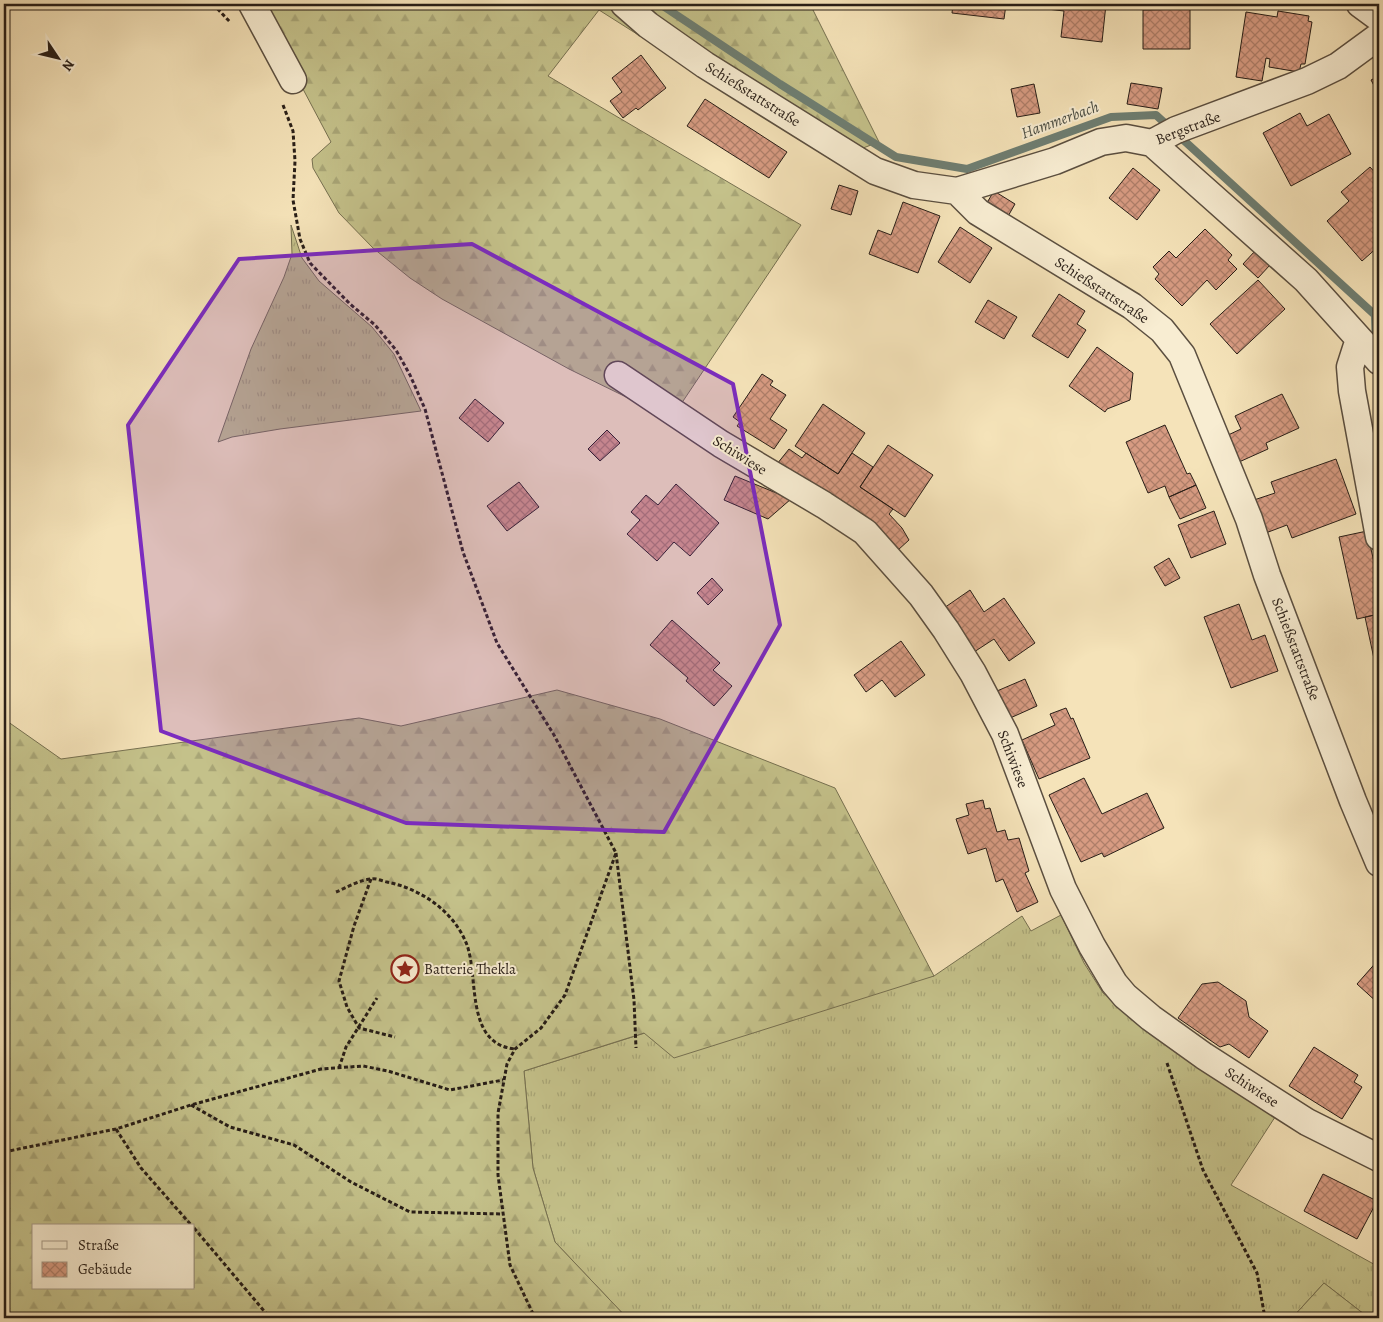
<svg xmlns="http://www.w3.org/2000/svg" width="1383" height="1322" font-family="Alegreya,serif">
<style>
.grass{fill:url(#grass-tufts);stroke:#767050}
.forest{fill:url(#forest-firs);stroke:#767050;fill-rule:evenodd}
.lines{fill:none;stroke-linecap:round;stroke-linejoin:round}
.stream{stroke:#6e7e72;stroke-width:8}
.building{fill:url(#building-cross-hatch);stroke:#281e17}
.street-casing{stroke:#5b4f40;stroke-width:29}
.path{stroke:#281e17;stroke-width:3;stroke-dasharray:4 2.5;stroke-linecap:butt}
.street{stroke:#f8edd2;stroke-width:26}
.marked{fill:#7b2cbf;fill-opacity:0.2;stroke:#7b2cbf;stroke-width:4;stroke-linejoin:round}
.labels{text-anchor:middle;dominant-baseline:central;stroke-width:4;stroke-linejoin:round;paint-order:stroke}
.street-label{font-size:15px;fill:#281e17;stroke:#f8edd2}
.poi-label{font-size:15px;fill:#281e17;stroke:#f8edd2;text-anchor:start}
.water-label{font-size:16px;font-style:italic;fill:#4b4e44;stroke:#f8edd2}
</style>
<defs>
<pattern id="grass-tufts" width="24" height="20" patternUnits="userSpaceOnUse" patternTransform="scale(1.25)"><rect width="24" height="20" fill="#c4c18a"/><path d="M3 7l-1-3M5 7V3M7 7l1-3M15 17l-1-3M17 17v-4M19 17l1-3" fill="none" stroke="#a8a576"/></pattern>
<pattern id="forest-firs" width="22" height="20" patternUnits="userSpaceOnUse" patternTransform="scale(1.25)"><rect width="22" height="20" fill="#c4c18a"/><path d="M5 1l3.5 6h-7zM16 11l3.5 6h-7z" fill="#a8a576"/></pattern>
<pattern id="building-cross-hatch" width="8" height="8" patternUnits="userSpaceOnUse" patternTransform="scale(1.25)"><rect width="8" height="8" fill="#d79b82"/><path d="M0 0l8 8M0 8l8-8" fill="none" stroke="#ae7e69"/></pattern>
</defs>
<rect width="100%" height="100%" fill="#f5e3b9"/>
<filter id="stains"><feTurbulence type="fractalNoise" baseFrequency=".004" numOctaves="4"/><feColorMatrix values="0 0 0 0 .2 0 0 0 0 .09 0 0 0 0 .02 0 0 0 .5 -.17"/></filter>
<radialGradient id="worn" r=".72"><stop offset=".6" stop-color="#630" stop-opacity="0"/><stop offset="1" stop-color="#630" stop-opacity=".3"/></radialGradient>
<!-- grass -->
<path class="grass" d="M291,225L302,258L319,281L372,327L394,354L421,411L280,429L232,437L218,442L251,349L284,277L292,254Z
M1061,915L1084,963L1103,993L1124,1010L1277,1114L1231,1185L1379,1267V1318H1369L1324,1283L1292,1318H627L555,1242L533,1168L524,1071L645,1033L934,976L1022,916L1031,931Z"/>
<!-- forest -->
<path class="forest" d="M258,4H810L879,142L834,159L599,10L548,76L801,225L671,419L569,369L442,299L410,278L373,248L339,213L313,168L312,159L331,142Z
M557,690L660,719L835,788L934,976L674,1058L644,1033L524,1071L533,1168L555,1242L627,1318H4V719L61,759L359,718L401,726ZM34,1226H194V1288H34Z
M1324,1283L1369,1318H1292Z"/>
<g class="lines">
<!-- stream -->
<path class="stream" d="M660,4L780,84L896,157L967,169L1111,117L1156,115L1375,315L1376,347
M1377,363L1379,411"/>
</g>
<!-- building -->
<path class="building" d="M953,4H1006L1004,19L952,13Z
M1048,4H1106L1102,42L1061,37L1064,11L1047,9Z
M1190,9V49H1143V10Z
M1278,11L1309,16L1308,21L1312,22L1305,64H1301L1299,72L1269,67L1270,59L1266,58L1262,81L1236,77L1246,12L1277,17Z
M641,55L666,88L638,110L636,108L623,118L610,101L622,92L612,78Z
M1379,76V95L1371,80Z
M1131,83L1162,88L1158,109L1127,104Z
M1034,84L1040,113L1017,117L1011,89Z
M705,99L787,152L769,178L687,126Z
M1300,113L1307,126L1329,114L1351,154L1291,186L1263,133Z
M1370,167L1379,177V246L1362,261L1327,221L1349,201L1341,192Z
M1133,168L1160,190L1137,220L1109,198Z
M839,185L858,191L851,215L831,209Z
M994,191L1015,204L1007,218L985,206Z
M903,202L940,216L918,273L869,254L878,230L891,235Z
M960,227L992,248L970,283L938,262Z
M1205,229L1232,255L1228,260L1237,269L1216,290L1207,280L1182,306L1155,279L1159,274L1153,267L1169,251L1176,258Z
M1255,251L1270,265L1258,278L1243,264Z
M1258,280L1285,309L1237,354L1210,324Z
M1059,294L1085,311L1077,324L1086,330L1068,358L1032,336Z
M988,300L1017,317L1004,339L975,322Z
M1097,347L1133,373L1130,400L1107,409L1105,412L1069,386Z
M762,374L773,381L770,385L786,395L770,419L787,430L774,449L737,426L740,422L733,417Z
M1282,394L1299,428L1266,443L1268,449L1239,462L1226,436L1241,429L1235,416Z
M475,399L504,423L488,442L459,418Z
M823,404L865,433L838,474L795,446Z
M1165,425L1187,474L1190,473L1196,485L1169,497L1165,486L1148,493L1126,442Z
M607,430L620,443L600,461L588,449Z
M888,445L933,475L905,517L860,487Z
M789,449L802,458L806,453L838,474L852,453L873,467L860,487L893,509L889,514L902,528L909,540L898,550L777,464Z
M1336,459L1356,514L1292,538L1287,525L1263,534L1251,501L1275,493L1271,482Z
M735,476L791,499L768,519L724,500Z
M519,482L539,507L507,531L487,506Z
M676,484L719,523L690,556L674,542L657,561L627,534L640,520L631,512L646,495L658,505Z
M1196,485L1206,508L1180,519L1169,497Z
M1214,511L1226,544L1191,558L1178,525Z
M1367,531L1379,585V614L1357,619L1339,537Z
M1169,558L1180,578L1165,586L1154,567Z
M712,578L723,590L708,605L697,593Z
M970,590L984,612L1004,598L1035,643L1009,661L994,639L974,652L944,608Z
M1239,604L1252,640L1265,635L1278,671L1231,688L1204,617Z
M1379,614V682L1365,617Z
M672,620L720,663L713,670L732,686L714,706L686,681L688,678L650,645Z
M901,641L925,675L895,697L882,680L866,692L854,675Z
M1025,679L1037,706L1008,719L997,691Z
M1066,708L1071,719L1073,718L1090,758L1039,779L1022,740L1055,725L1050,714Z
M1084,778L1102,814L1147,793L1164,828L1104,857L1102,853L1081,862L1049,795Z
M983,800L985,809L990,808L997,832L1005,830L1008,840L1019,838L1029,871L1025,873L1038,902L1017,912L1003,879L996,882L986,848L968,854L956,819L969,815L966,804Z
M1379,959V1004L1357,984Z
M1218,982L1246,1001L1249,1017L1268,1031L1249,1058L1229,1044L1220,1047L1178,1018L1202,984Z
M1314,1047L1358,1075L1354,1082L1362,1087L1342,1119L1289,1086Z
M1323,1174L1377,1201L1357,1239L1304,1211Z"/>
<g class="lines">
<!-- street casing -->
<g class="street-casing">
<path id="street" d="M252,4L293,80
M624,4L648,25L705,65L875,171L914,185L957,191L978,212L1132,306L1162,330L1182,355L1249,519L1267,575L1353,801L1379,863
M1360,4L1379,18
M1152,143L1306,280L1379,361
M957,191L1055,161L1101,142L1126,138L1152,143L1176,130L1307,81L1338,66L1379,36
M1359,339L1350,367L1352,391L1379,537
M618,375L721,444L824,505L865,532L921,595L946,630L973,673L1005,734L1063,889L1092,946L1114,983L1125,996L1151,1018L1204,1056L1274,1101L1307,1122L1379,1158"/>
</g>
<!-- path -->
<path class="path" d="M213,4L230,22
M283,105L293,131L295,161L293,200L300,239L310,263L350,304L375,325L396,350L410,375L425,409L463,552L497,643L554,735L616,853L565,995L541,1028L515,1049L507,1064L498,1113V1175L510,1265L535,1318
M616,853L634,1000L636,1048
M371,879L354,926L339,981L347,1007L359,1028L395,1037
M336,892C346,888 361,879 372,879C376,878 382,881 387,882C421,889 454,911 467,945C479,979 465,1044 515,1049
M1167,1063L1203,1170L1257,1273L1265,1318
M339,1068L346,1047L377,998
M191,1105L230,1127L294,1145L351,1182L410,1212L503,1214
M116,1129L141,1168L192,1226
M4,1152L116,1129L191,1105L321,1069L363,1066L388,1071L450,1090L503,1080
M194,1228L270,1318"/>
<!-- street -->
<use href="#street" class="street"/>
</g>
<!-- marked area -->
<path class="marked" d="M472,244L733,384L780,625L664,832L406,823L161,731L128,425L239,259Z"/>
<!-- icons -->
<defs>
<g id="sight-ring" transform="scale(1.4375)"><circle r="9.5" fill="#f8edd2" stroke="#8f2418" stroke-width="1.5"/><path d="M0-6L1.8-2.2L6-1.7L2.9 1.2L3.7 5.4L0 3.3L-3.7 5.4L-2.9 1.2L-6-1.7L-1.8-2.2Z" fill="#8f2418"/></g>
</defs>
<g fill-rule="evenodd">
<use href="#sight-ring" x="405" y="969"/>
</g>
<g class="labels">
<!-- street labels -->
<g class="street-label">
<text transform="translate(753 94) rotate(32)">Schießstattstraße</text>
<text transform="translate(1188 128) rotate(-21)">Bergstraße</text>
<text transform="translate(1102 290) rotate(33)">Schießstattstraße</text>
<text transform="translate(740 455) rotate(32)">Schiwiese</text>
<text transform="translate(1296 649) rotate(69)">Schießstattstraße</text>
<text transform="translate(1013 759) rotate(69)">Schiwiese</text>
<text transform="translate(1252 1087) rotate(33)">Schiwiese</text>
</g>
<!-- poi labels -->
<g class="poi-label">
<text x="424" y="969">Batterie Thekla</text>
</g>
<!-- water labels -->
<g class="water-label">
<text transform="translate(1060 120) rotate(-20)">Hammerbach</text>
</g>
</g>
<!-- margin -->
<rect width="1383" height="1322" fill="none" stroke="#f5e3b9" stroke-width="20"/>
<rect x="5" y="5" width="1373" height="1312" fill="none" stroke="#281e17" stroke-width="2.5"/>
<rect x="10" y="10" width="1363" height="1302" fill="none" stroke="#281e17"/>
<!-- legend -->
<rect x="32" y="1224" width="162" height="65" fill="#f8edd2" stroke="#a59a87"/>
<rect x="42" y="1241" width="25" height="8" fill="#f8edd2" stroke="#a59a87"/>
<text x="78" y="1250" font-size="15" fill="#281e17">Straße</text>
<rect x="42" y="1262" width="25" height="15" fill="url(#building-cross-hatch)" stroke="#a59a87"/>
<text x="78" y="1274" font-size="15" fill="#281e17">Gebäude</text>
<!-- north arrow -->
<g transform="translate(58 58) rotate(125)" stroke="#f8edd2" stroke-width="4" paint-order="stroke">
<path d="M0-4L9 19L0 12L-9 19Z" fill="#281e17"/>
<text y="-8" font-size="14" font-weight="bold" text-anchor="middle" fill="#281e17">N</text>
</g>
<rect width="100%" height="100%" filter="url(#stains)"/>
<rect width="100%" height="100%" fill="url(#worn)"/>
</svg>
